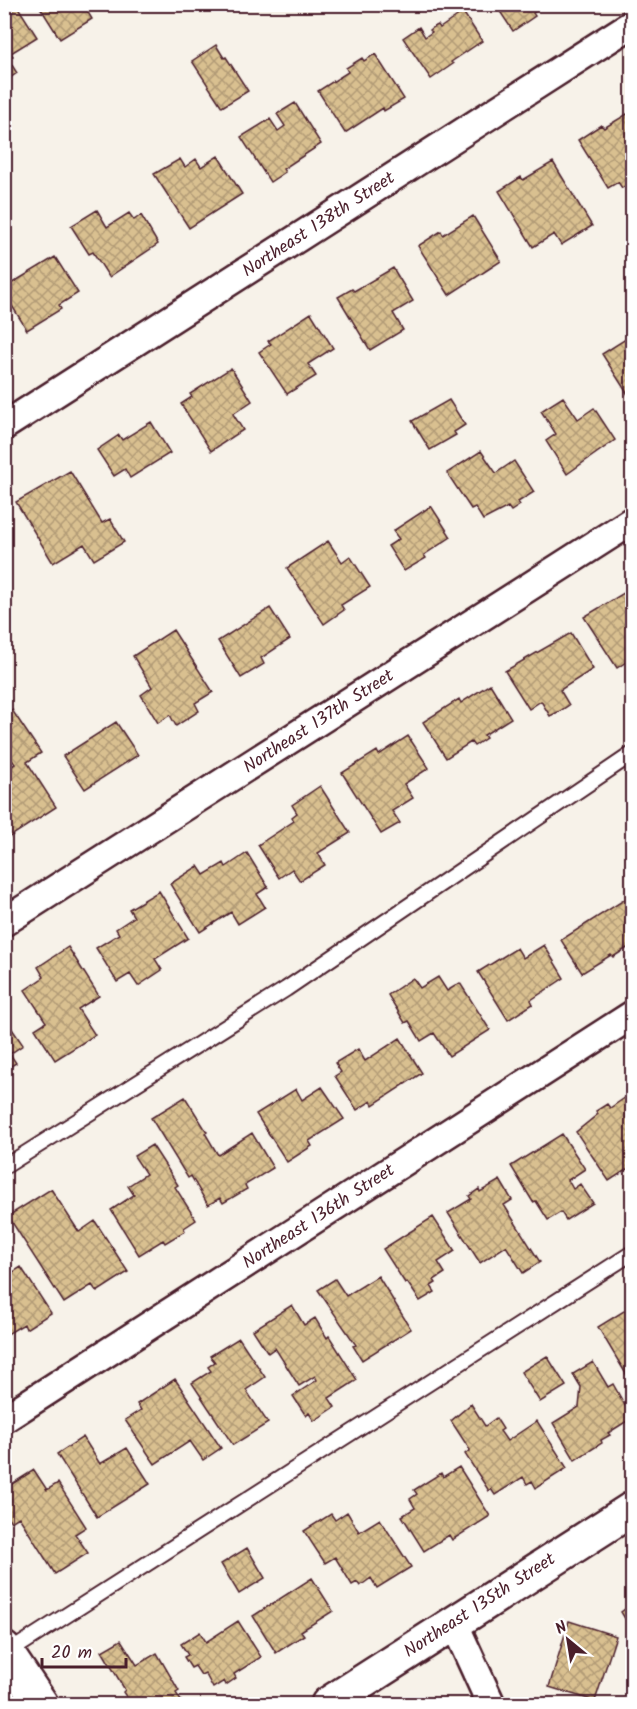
<svg xmlns="http://www.w3.org/2000/svg" width="637" height="1709" font-family="Kalam,sans-serif">
<style>
.building{fill:url(#building-cross-hatch);stroke:#4a1f2b;stroke-width:1.5}
.lines{fill:none;stroke-linecap:round;stroke-linejoin:round}
.service-casing{stroke:#4a1f2b;stroke-width:18}
.minor-casing{stroke:#4a1f2b;stroke-width:32}
.tertiary-casing{stroke:#4a1f2b;stroke-width:38}
.secondary-casing{stroke:#4a1f2b;stroke-width:38}
.service{stroke:#fff;stroke-width:14}
.minor{stroke:#fff;stroke-width:27}
.tertiary{stroke:#fff;stroke-width:33}
.secondary{stroke:#fff;stroke-width:33}
.labels{text-anchor:middle;dominant-baseline:central;stroke-width:5;stroke-linejoin:round;paint-order:stroke}
.street-label{font-size:18px;fill:#4a1f2b;stroke:#fff}
</style>
<defs>
<pattern id="building-cross-hatch" width="8" height="8" patternUnits="userSpaceOnUse" patternTransform="scale(1.5)"><rect width="8" height="8" fill="#d9c090"/><path d="M0 0l8 8M0 8l8-8" fill="none" stroke="#b29b76"/></pattern>
</defs>
<rect width="100%" height="100%" fill="#f7f2e9"/>
<filter id="ink" filterUnits="userSpaceOnUse"><feTurbulence type="fractalNoise" baseFrequency=".0167" numOctaves="2"/><feDisplacementMap in="SourceGraphic" scale="12" xChannelSelector="R" yChannelSelector="G"/><feConvolveMatrix kernelMatrix="1 2 1 2 8 2 1 2 1" color-interpolation-filters="sRGB"/></filter>
<g filter="url(#ink)">
<!-- building -->
<path class="building" d="M8,4H16L37,37L11,53L13,56L8,59L17,73L4,82V7Z
M38,4H83L92,19L60,39Z
M495,4H546L533,13L535,16L513,31Z
M463,12L482,41L451,62L453,64L431,79L403,38L419,27L425,37L432,32L430,30L434,27L438,25L440,28Z
M216,45L224,58L226,57L248,91L222,107L192,61Z
M375,54L404,99L384,111L383,108L345,133L318,91L348,72L346,68L362,58L364,61Z
M295,103L321,144L283,169L285,172L270,182L241,137L270,119L278,131L285,126L277,114Z
M632,111V182L622,188L618,182L608,188L578,140L601,125L604,128Z
M218,156L242,194L189,228L154,174L180,159L185,167L196,159L201,167Z
M553,162L592,226L561,245L554,234L533,247L499,191L521,177L523,180Z
M97,210L107,227L129,213L134,220L141,215L158,244L109,277L93,252L89,254L71,226Z
M473,216L501,261L449,295L418,246L441,231L443,235Z
M55,257L78,293L59,305L61,309L27,330L4,293V288Z
M393,268L413,301L393,313L403,330L370,350L338,297L352,289L354,291Z
M311,313L333,348L308,364L316,376L287,394L259,352L271,344L268,341Z
M632,335V401L602,354Z
M231,368L252,401L233,414L243,430L211,451L181,404L192,397L190,394Z
M563,397L578,419L594,408L615,440L567,474L546,441L556,434L541,411Z
M449,400L465,425L454,432L456,435L430,450L412,421Z
M151,422L170,453L130,478L125,469L114,476L97,450L119,435L122,440Z
M481,451L496,473L514,461L534,492L518,502L520,505L511,511L508,507L483,520L475,507L471,509L447,473Z
M70,471L102,523L110,519L124,542L94,560L84,544L53,563L16,502Z
M431,506L451,537L424,555L426,558L404,571L388,546L399,539L393,531Z
M328,541L342,562L350,556L370,587L341,605L344,610L324,624L287,568Z
M632,588V658L617,668L584,617Z
M270,608L290,639L261,658L264,664L241,678L218,641Z
M173,630L213,692L195,703L199,711L176,726L170,715L158,723L141,695L152,687L133,656Z
M571,633L593,669L560,690L569,705L560,711L550,716L541,701L529,709L505,671Z
M490,684L511,718L484,735L486,738L474,746L471,742L446,758L423,722L459,699L461,703Z
M12,710L41,753L27,762L56,807L5,840L4,771L15,764L5,750L12,746L4,735V715Z
M116,722L138,755L85,789L63,756Z
M408,736L429,768L404,784L413,798L392,811L400,823L381,834L342,773L377,751L379,755Z
M320,786L350,833L318,853L325,865L300,881L292,869L279,878L258,845L294,821L292,817L297,813L292,805Z
M247,853L268,887L257,894L265,907L238,924L231,912L200,932L170,884L198,866L204,875L224,863L226,867Z
M159,891L188,938L155,959L162,970L138,986L130,974L117,982L96,948L119,934L116,929L134,917L129,909Z
M630,896L632,901V945L613,957L611,955L582,973L561,940Z
M544,945L564,978L531,1000L533,1004L508,1020L478,972L517,948L523,958Z
M68,947L99,996L78,1009L95,1035L55,1060L35,1029L46,1022L25,990L44,977L38,967Z
M438,977L447,991L460,983L490,1030L449,1056L434,1033L421,1041L409,1021L405,1023L388,995L413,978L420,988Z
M4,1017L23,1045L10,1054L16,1063L4,1070Z
M400,1038L422,1073L373,1105L371,1101L357,1110L335,1076L341,1072L335,1063L358,1049L365,1061Z
M322,1087L344,1119L309,1141L312,1146L287,1162L256,1114L296,1089L302,1100Z
M629,1095L632,1101V1166L609,1181L576,1132L598,1114L596,1111L607,1104L610,1108Z
M185,1097L207,1132L205,1133L218,1155L252,1133L273,1168L245,1185L247,1189L223,1203L220,1198L208,1205L191,1176L188,1178L151,1118Z
M562,1134L585,1169L568,1180L573,1189L580,1184L593,1203L566,1220L561,1212L548,1220L536,1201L533,1202L511,1166Z
M152,1145L178,1185L175,1187L196,1220L184,1228L185,1231L165,1243L163,1240L139,1255L111,1210L134,1195L128,1186L146,1174L134,1156Z
M500,1180L512,1200L504,1205L540,1262L523,1273L506,1246L480,1263L448,1213L471,1199L469,1196L479,1189L480,1192Z
M51,1189L79,1232L95,1221L128,1272L97,1292L92,1285L64,1303L8,1216Z
M433,1217L455,1251L438,1262L445,1273L434,1280L436,1283L431,1286L435,1292L420,1301L407,1282L405,1283L383,1249Z
M21,1267L51,1313L26,1329L24,1324L4,1336V1278Z
M378,1276L411,1329L362,1360L353,1346L356,1345L318,1290L335,1279L346,1296Z
M292,1305L304,1325L315,1318L327,1338L329,1336L357,1380L329,1398L335,1407L314,1421L309,1413L306,1416L293,1396L317,1380L315,1376L299,1386L275,1348L268,1353L253,1330Z
M632,1306V1384L598,1327Z
M239,1338L265,1377L246,1390L268,1423L233,1445L192,1383L211,1371L208,1367L215,1362L210,1356Z
M547,1356L566,1386L540,1402L521,1372Z
M593,1362L608,1387L613,1384L632,1418L608,1433L610,1435L601,1440L602,1443L575,1460L553,1423L579,1407L581,1387L573,1374Z
M175,1379L221,1448L203,1460L190,1441L155,1464L125,1420L141,1410L137,1404Z
M471,1404L485,1426L496,1418L503,1429L500,1431L507,1441L537,1421L567,1468L536,1488L532,1481L527,1484L523,1477L495,1495L491,1489L489,1491L465,1454L470,1450L451,1421Z
M83,1437L100,1464L127,1448L150,1484L97,1517L57,1454Z
M459,1467L490,1516L452,1540L449,1535L424,1551L402,1516L415,1508L410,1499L417,1494L414,1490L441,1473L443,1477Z
M34,1470L47,1490L58,1483L86,1527L75,1534L88,1553L55,1574L19,1517L11,1522L4,1511V1489Z
M347,1512L359,1532L380,1519L411,1567L377,1588L371,1578L360,1586L357,1582L352,1585L335,1557L325,1563L304,1531L331,1514L335,1520Z
M247,1548L265,1578L239,1594L221,1564Z
M312,1578L333,1611L301,1631L304,1635L276,1653L253,1616Z
M632,1604V1630L621,1612Z
M238,1621L261,1657L234,1674L236,1678L226,1685L224,1681L213,1688L205,1673L201,1675L195,1666L191,1668L184,1657L188,1655L181,1644L200,1632L206,1642Z
M569,1621L616,1636L595,1701L549,1687Z
M121,1640L137,1665L157,1653L179,1691L176,1693L183,1704H131L123,1692L125,1690L102,1651Z"/>
<g class="lines">
<!-- service casing -->
<g class="service-casing">
<path id="service" d="M4,1167L286,989L632,754
M6,1654L632,1253"/>
</g>
<!-- minor casing -->
<g class="minor-casing">
<path id="minor" d="M4,426L632,24
M4,922L632,521
M4,1419L632,1015
M454,1623L491,1704"/>
</g>
<!-- tertiary casing -->
<g class="tertiary-casing">
<path id="tertiary" d="M4,1649L41,1704"/>
</g>
<!-- secondary casing -->
<g class="secondary-casing">
<path id="secondary" d="M328,1704L632,1509"/>
</g>
<!-- service -->
<use href="#service" class="service"/>
<!-- minor -->
<use href="#minor" class="minor"/>
<!-- tertiary -->
<use href="#tertiary" class="tertiary"/>
<!-- secondary -->
<use href="#secondary" class="secondary"/>
</g>
</g>
<g class="labels">
<!-- street labels -->
<g class="street-label">
<text transform="translate(319 225) rotate(-33)">Northeast 138th Street</text>
<text transform="translate(319 722) rotate(-33)">Northeast 137th Street</text>
<text transform="translate(319 1217) rotate(-33)">Northeast 136th Street</text>
<text transform="translate(480 1606) rotate(-33)">Northeast 135th Street</text>
</g>
</g>
<!-- margin -->
<rect width="637" height="1709" fill="none" stroke="#fff" stroke-width="24"/>
<rect x="12" y="12" width="613" height="1685" fill="none" stroke="#4a1f2b" stroke-width="2" filter="url(#ink)"/>
<!-- north arrow -->
<g transform="translate(568 1640) rotate(330)" stroke="#ffffff" stroke-width="4.5" paint-order="stroke">
<path d="M0-4.5L10 22L0 15L-10 22Z" fill="#4a1f2b"/>
<text y="-9" font-size="16" font-weight="bold" text-anchor="middle" fill="#4a1f2b">N</text>
</g>
<!-- scale -->
<path d="M42 1658v9h84v-9" fill="none" stroke="#4a1f2b" stroke-width="3"/>
<text x="51" y="1658" font-size="18" fill="#4a1f2b" stroke="#ffffff" stroke-width="4.5" paint-order="stroke">20 m</text>
</svg>
